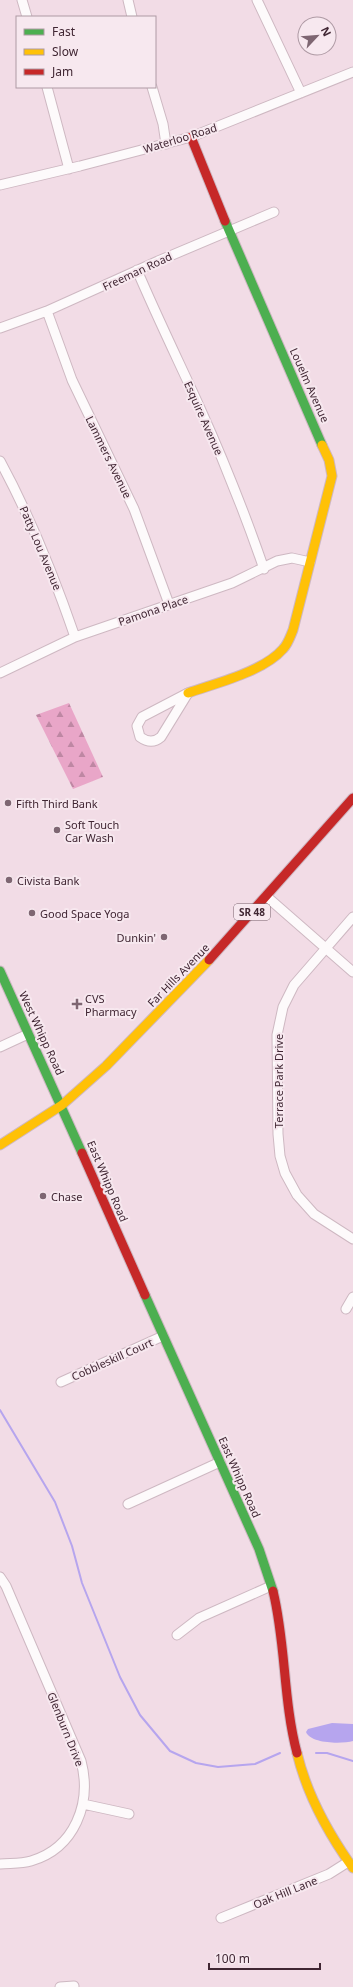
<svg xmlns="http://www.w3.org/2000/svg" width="353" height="1987" font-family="'Noto Sans',sans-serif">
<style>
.forest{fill:url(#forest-firs)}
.water{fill:#b6a5ee}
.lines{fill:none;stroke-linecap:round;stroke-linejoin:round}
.stream{stroke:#b6a5ee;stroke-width:2}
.street-casing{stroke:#ceb8c2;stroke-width:11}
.fast-casing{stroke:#ceb8c2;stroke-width:11}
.slow-casing{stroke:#ceb8c2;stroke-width:11}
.jam-casing{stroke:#ceb8c2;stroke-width:11}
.street{stroke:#fdfafb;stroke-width:9}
.fast{stroke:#4caf50;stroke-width:9}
.slow{stroke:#ffc107;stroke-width:9}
.jam{stroke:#c62828;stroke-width:9}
.poi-dot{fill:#7e6672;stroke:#f7e8ef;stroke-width:1.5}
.labels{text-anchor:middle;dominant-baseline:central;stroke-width:4;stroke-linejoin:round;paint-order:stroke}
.shield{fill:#f7e8ef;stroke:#77606b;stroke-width:1}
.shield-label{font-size:10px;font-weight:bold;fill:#402633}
.street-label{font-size:11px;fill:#402633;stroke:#f7e8ef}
.poi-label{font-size:11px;fill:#402633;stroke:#f7e8ef;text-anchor:start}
</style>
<defs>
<pattern id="forest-firs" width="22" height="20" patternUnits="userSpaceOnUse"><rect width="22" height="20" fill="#e9a6c8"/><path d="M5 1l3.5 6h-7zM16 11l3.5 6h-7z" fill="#be87a3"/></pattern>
</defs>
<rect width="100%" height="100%" fill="#f2dce6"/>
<!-- forest -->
<path class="forest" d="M69,703L103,777L73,789L36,715Z"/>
<!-- water -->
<path class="water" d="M332,1723L353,1724V1741C342,1744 311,1744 306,1732L308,1729Z"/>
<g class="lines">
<!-- stream -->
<path class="stream" d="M0,1410L55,1502L72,1546L82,1583L120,1677L140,1715L170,1751L196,1763L218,1767L255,1764L280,1753
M316,1753H327L353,1761"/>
<!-- street casing -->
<g class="street-casing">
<path id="street" d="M22,0L27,17
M128,0L132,17
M257,0L301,93
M47,87L69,169
M152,87L163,124L166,144
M0,185L80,166L191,137L353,72
M137,270C157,317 179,362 200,408C224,461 245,514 264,569
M47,311L72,380L134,509L169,604
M0,328L47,311L158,261L274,212
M0,461C31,518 54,576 75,637
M0,673L75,637L232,583L277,561L292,558L310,562
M188,693L161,737C154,743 147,742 140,737L137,726L142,717Z
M266,896L353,972
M353,917L294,985L283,1007L277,1035L278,1134L280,1156L285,1173L297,1195L314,1214L353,1239
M0,1047L28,1034
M346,1309L353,1297
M61,1382L163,1336
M128,1504L220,1462
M0,1577L6,1586L81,1761C92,1803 75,1848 31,1861C21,1864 10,1863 0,1864
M177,1635L199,1618L271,1586
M83,1804L129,1814
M221,1918L329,1874L348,1862
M60,1987L74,1986"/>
</g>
<!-- fast casing -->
<g class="fast-casing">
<path id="fast" d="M225,221L322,445
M0,971L82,1153
M145,1295L259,1549L273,1591"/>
</g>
<!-- slow casing -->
<g class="slow-casing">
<path id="slow" d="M188,693C216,683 263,672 283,649C288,644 290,637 293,630L332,476L329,460L322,445
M0,1145L62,1105L106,1066L209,960
M297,1753C307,1795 328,1833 353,1868"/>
</g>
<!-- jam casing -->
<g class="jam-casing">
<path id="jam" d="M191,137L225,221
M209,960L353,798
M82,1153L145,1295
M273,1591C286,1644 283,1700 297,1753"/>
</g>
<!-- street -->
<use href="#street" class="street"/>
<!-- fast -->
<use href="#fast" class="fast"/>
<!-- slow -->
<use href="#slow" class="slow"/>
<!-- jam -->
<use href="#jam" class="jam"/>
</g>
<!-- markers -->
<g class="poi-dot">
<circle cx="8" cy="803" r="4"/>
<circle cx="57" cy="830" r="4"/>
<circle cx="9" cy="880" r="4"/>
<circle cx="32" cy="913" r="4"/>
<circle cx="164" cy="937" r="4"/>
<path d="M75 998h4v4h4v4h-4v4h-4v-4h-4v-4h4z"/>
<circle cx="43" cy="1196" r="4"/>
</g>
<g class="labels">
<!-- shield labels -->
<rect class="shield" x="234" y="904" width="36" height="16" rx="3"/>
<g class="shield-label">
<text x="252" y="912">SR 48</text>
</g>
<!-- street labels -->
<g class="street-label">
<text transform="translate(180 138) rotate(-17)">Waterloo Road</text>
<text transform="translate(137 271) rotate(-25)">Freeman Road</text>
<text transform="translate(310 385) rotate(66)">Louelm Avenue</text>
<text transform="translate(204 418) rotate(66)">Esquire Avenue</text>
<text transform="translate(109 457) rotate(64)">Lammers Avenue</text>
<text transform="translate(41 548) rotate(67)">Patty Lou Avenue</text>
<text transform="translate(153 610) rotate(-19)">Pamona Place</text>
<text transform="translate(178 975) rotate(-46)">Far Hills Avenue</text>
<text transform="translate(42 1033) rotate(65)">West Whipp Road</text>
<text transform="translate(278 1081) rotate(-90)">Terrace Park Drive</text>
<text transform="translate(108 1181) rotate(67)">East Whipp Road</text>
<text transform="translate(112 1359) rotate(-24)">Cobbleskill Court</text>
<text transform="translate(240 1477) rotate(66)">East Whipp Road</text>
<text transform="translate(66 1729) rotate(68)">Glenburn Drive</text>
<text transform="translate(285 1892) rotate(-22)">Oak Hill Lane</text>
</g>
<!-- poi labels -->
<g class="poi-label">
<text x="16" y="803">Fifth Third Bank</text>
<text x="65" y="824">Soft Touch<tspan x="65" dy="13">Car Wash</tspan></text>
<text x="17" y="880">Civista Bank</text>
<text x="40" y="913">Good Space Yoga</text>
<text x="156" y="937" text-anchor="end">Dunkin'</text>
<text x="85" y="998">CVS<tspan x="85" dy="13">Pharmacy</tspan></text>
<text x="51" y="1196">Chase</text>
</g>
</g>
<!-- legend -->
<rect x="16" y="16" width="140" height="72" fill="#f7e8ef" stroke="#ae9aa4"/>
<rect x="24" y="29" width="20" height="6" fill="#4caf50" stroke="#ae9aa4"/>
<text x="52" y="36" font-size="12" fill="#402633">Fast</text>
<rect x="24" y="49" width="20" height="6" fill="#ffc107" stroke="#ae9aa4"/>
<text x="52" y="56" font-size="12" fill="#402633">Slow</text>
<rect x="24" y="69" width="20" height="6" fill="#c62828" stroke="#ae9aa4"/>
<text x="52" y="76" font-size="12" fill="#402633">Jam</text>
<!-- north arrow -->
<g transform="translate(317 36) rotate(64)"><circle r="19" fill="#f7e8ef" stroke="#ae9aa4"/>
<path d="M0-3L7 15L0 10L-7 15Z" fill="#7e6672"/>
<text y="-6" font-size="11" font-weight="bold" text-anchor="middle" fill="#402633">N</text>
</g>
<!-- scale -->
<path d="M209 1963v6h111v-6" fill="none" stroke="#402633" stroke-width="2"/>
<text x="215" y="1963" font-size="12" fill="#402633" stroke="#f7e8ef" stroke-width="3" paint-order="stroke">100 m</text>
</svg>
